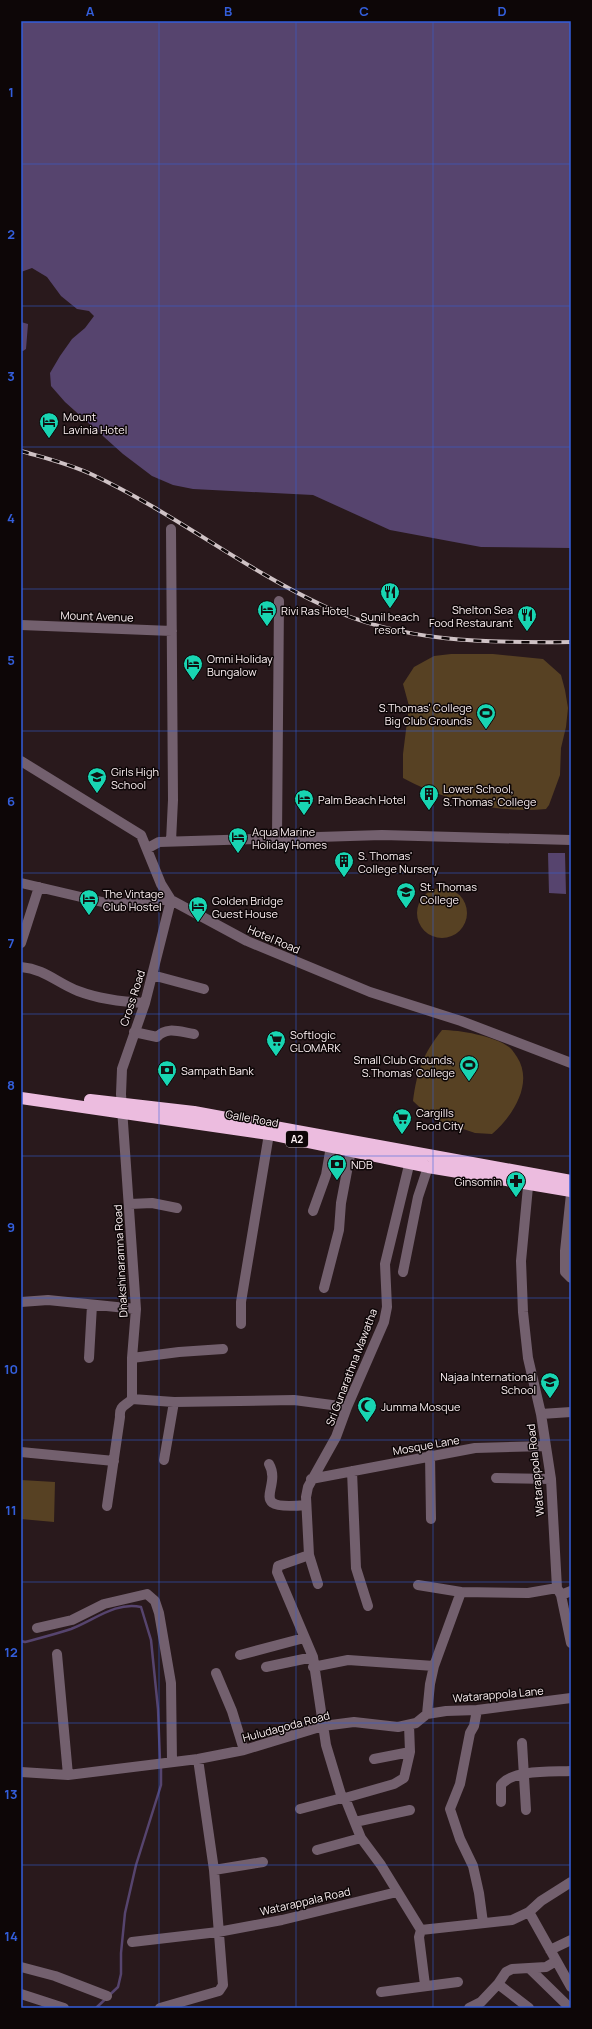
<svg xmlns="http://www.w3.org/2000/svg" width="592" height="2029" font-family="Manrope,sans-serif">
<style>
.green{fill:#574123}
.water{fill:#56446e}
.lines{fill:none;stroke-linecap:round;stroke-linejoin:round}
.stream{stroke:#56446e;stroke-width:2.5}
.minor{stroke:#73606e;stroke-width:10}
.highway{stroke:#ecbcdf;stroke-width:12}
.rail-casing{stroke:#cfc2c5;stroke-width:4}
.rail{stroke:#0d0607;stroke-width:2.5;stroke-dasharray:8;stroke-linecap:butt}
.grid{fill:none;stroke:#335edb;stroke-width:1;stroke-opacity:0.55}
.labels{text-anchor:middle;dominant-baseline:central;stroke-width:3;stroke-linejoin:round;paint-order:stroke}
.shield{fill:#0d0607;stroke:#b5aaac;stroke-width:1}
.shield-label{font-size:10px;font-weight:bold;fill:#fdf1f3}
.poi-label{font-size:11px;fill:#fdf1f3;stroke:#0d0607;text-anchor:start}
.street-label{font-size:11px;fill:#fdf1f3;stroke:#0d0607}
.neatline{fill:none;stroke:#335edb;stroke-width:1.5}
.grid-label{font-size:13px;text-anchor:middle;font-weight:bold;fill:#335edb}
</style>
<rect width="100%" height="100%" fill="#29191c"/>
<!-- green -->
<path class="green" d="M451,654H493L543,659L561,675L565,690L568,708L566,727L561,748L560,775L549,805L546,809C500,814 443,800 403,778V754L409,706L403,684L414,667L434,656Z
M417 913a25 25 0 1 1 50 0a25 25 0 1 1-50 0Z
M442,1030C460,1030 494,1036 509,1047C512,1049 515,1054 517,1057C534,1083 513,1116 492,1134L475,1133L431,1118L413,1101C417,1071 423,1054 442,1030Z
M21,1480L55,1482L54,1522L21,1519Z"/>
<!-- water -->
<path class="water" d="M21,21H571V548L481,547L390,530L313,495L193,489L173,485L152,476L123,454L65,402L51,386L50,373L60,356L72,339L85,328L94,316L89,311L77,309L61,296L47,277L32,268L21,272Z
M21,322L28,324L26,349L23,351H21Z
M548,853H565L566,894L549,893Z"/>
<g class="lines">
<!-- stream -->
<path class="stream" d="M21,1641L25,1642C40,1638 56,1634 71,1629C93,1621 116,1601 141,1607L151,1640L158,1709L160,1761
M96,2008L118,1987L121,1974V1953L125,1913L136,1865L161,1785V1766"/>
<!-- minor -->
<path class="minor" d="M21,625L172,631
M21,761L141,835L161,884L171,900L247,941L370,992L461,1021L571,1063
M277,837L279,601
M171,841L173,800L171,529
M148,848L159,842L382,835L571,840
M21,883L115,905L147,900H171
M21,943L39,887
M21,967C45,969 57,983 78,991C99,999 123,1002 145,1003
M152,975L204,989
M134,1032L157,1037C167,1026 180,1032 194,1034
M529,1176L521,1261L523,1312L528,1358L541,1414L551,1479L557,1588L561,1595L571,1643
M571,1194L565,1251V1272L571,1278
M130,1204L152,1203L177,1208
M313,1211L326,1175L331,1146
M403,1272L418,1197L428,1167
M324,1288L339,1230L341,1203L351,1150
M21,1302L48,1300L136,1309
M241,1324V1302L269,1134
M89,1358L92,1305
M132,1358L179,1352L223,1349
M132,1399L174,1402L294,1400L347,1407
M541,1414L571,1412
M21,1452L114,1461
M430,1455L431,1519
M164,1460L174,1402
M269,1464C283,1488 244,1511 306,1505
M352,1471L356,1568L368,1606
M496,1478L551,1479
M311,1479L475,1448L546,1446
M107,1506L120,1417C119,1405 126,1406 132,1399V1358L136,1309L121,1094L122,1069L145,1003L171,900
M309,1555L278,1566L277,1572L313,1657L326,1745L342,1798H345L361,1838L381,1865L421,1930
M318,1584L309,1555L306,1497L308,1487L336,1437L347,1407L384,1322L387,1307L385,1264L411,1157
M418,1585L461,1592
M561,1595L571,1591
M37,1628L72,1620L104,1604L147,1594L155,1601L159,1613L171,1683L172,1762
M57,1654L68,1775
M240,1655L304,1638
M266,1667L313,1657
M313,1667L348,1660L434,1666
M216,1673L232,1711L244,1750
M477,1710L474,1726L470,1733L460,1784L450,1809L460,1839L473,1866L479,1893L483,1923
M427,1714L446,1711L477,1710L571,1698
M522,1743L526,1810
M374,1759L410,1752
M21,1772L68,1775L198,1759L244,1750L323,1726L354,1722L398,1727L416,1723L427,1714L430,1684L434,1666L461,1592L528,1593L557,1588
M345,1798L394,1784L404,1778L410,1752L409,1725
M501,1802V1785C513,1769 552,1772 571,1771
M300,1809L342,1798
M355,1822L410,1810
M317,1850L361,1838
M214,1870L263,1862
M529,1912L571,1987
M421,1930L512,1920L529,1912L541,1901L571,1882
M421,1930L419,1937L425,1985
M132,1942L218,1932L282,1920L397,1892
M550,1950L571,1940
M21,1967L55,1976L107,1996
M530,1969L570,2008
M498,1984L529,2008
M381,1992L458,1982
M21,1994L64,2008
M160,2008L219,1991L223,1985L214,1870L198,1759
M469,2008L481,2002L498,1984L506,1972L512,1969L546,1967L556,1961"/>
<!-- highway -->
<path class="highway" d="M21,1098L269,1134L428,1167L571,1191
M90,1100L194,1112L571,1181"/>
<!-- rail casing -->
<g class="rail-casing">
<path id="rail" d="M21,451C45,458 70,464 93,475C174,513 244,569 324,606C402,643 488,643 571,642"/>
</g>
<!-- rail -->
<use href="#rail" class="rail"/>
</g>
<!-- grid -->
<path class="grid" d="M159,21V2008M296,21V2008M433,21V2008M21,164H571M21,306H571M21,447H571M21,589H571M21,731H571M21,873H571M21,1014H571M21,1156H571M21,1298H571M21,1440H571M21,1582H571M21,1723H571M21,1865H571"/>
<!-- icons -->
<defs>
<g id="hotel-pin" transform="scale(1)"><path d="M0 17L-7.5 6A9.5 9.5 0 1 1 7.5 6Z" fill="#18d5b2" stroke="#0d0607"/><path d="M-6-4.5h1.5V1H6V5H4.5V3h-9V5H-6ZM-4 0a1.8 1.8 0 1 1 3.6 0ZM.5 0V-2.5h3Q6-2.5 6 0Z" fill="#111"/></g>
<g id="restaurant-pin" transform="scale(1)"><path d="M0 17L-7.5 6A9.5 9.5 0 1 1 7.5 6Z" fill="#18d5b2" stroke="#0d0607"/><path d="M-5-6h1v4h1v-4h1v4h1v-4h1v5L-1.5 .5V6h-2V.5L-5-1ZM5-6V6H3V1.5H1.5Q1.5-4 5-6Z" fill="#111"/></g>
<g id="stadium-pin" transform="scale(1)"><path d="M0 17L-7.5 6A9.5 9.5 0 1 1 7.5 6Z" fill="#18d5b2" stroke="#0d0607"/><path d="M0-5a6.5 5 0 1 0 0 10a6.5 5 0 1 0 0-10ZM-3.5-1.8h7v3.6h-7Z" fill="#111"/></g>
<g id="school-pin" transform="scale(1)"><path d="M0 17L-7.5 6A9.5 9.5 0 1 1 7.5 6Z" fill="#18d5b2" stroke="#0d0607"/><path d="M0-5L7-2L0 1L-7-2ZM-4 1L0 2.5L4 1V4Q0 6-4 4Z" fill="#111"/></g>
<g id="building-pin" transform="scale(1)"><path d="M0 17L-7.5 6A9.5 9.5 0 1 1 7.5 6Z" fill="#18d5b2" stroke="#0d0607"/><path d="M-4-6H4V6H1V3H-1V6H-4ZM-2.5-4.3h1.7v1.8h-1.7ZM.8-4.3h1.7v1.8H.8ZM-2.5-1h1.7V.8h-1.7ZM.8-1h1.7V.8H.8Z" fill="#111"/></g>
<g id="supermarket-pin" transform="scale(1)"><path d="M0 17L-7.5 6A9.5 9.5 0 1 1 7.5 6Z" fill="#18d5b2" stroke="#0d0607"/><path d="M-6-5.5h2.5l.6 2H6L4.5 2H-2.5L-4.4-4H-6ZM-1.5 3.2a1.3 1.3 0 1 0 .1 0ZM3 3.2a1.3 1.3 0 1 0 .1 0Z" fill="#111"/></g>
<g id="bank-pin" transform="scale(1)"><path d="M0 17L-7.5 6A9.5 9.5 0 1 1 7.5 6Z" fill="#18d5b2" stroke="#0d0607"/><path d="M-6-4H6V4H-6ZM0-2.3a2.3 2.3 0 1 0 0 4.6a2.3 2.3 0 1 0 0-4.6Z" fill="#111"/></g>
<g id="pharmacy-pin" transform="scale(1)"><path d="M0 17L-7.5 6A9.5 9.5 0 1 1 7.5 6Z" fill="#18d5b2" stroke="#0d0607"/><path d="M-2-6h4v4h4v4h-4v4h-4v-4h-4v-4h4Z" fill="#111"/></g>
<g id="mosque-pin" transform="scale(1)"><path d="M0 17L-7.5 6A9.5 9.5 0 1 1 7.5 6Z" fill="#18d5b2" stroke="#0d0607"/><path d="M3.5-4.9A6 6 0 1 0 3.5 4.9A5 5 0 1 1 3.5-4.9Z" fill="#111"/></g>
</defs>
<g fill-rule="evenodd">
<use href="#hotel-pin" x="49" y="422"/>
<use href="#restaurant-pin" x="390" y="592"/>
<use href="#hotel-pin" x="267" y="610"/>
<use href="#restaurant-pin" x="527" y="615"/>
<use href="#hotel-pin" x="193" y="664"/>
<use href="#stadium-pin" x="486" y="713"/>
<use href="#school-pin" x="97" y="777"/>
<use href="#building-pin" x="429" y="794"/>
<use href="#hotel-pin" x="304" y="799"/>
<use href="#hotel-pin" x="238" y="837"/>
<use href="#building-pin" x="344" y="861"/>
<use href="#school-pin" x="406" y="892"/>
<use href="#hotel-pin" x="89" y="899"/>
<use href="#hotel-pin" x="198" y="906"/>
<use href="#supermarket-pin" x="276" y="1040"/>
<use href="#stadium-pin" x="469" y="1065"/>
<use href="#bank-pin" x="167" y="1070"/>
<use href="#supermarket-pin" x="402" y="1118"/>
<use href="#bank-pin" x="337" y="1164"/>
<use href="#pharmacy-pin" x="516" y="1181"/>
<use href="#school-pin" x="550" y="1382"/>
<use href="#mosque-pin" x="367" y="1406"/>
</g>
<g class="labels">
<!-- shield labels -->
<rect class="shield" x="286" y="1131" width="22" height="16" rx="3"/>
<g class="shield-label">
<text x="297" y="1139">A2</text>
</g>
<!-- poi labels -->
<g class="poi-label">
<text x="63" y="416">Mount<tspan x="63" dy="13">Lavinia Hotel</tspan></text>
<text x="513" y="609" text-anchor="end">Shelton Sea<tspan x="513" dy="13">Food Restaurant</tspan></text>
<text x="281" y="610">Rivi Ras Hotel</text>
<text x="390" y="616" text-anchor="middle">Sunil beach<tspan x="390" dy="13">resort</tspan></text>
<text x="207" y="658">Omni Holiday<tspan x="207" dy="13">Bungalow</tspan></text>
<text x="472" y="707" text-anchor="end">S.Thomas' College<tspan x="472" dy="13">Big Club Grounds</tspan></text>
<text x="111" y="771">Girls High<tspan x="111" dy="13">School</tspan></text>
<text x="443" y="788">Lower School,<tspan x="443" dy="13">S.Thomas' College</tspan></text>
<text x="318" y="799">Palm Beach Hotel</text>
<text x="252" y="831">Aqua Marine<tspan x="252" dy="13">Holiday Homes</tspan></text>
<text x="358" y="855">S. Thomas'<tspan x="358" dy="13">College Nursery</tspan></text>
<text x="420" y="886">St. Thomas<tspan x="420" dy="13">College</tspan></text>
<text x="103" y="893">The Vintage<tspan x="103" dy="13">Club Hostel</tspan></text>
<text x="212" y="900">Golden Bridge<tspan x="212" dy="13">Guest House</tspan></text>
<text x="290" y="1034">Softlogic<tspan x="290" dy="13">GLOMARK</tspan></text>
<text x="455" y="1059" text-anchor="end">Small Club Grounds,<tspan x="455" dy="13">S.Thomas' College</tspan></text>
<text x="181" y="1070">Sampath Bank</text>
<text x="416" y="1112">Cargills<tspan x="416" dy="13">Food City</tspan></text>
<text x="351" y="1164">NDB</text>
<text x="502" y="1181" text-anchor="end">Ginsomin</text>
<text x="536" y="1376" text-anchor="end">Najaa International<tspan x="536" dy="13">School</tspan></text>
<text x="381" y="1406">Jumma Mosque</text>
</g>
<!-- street labels -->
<g class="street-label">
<text transform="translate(97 616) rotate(2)">Mount Avenue</text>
<text transform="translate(274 939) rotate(23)">Hotel Road</text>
<text transform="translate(132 998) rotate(-72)">Cross Road</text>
<text transform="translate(252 1118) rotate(10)">Galle Road</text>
<text transform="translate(120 1261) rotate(-93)">Dhakshinaramna Road</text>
<text transform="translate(351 1367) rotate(-69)">Sri Gunarathna Mawatha</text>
<text transform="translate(426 1445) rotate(-10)">Mosque Lane</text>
<text transform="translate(535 1470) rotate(-96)">Watarappola Road</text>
<text transform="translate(498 1694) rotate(-5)">Watarappola Lane</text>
<text transform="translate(286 1726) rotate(-15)">Huludagoda Road</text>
<text transform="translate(305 1901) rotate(-13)">Watarappala Road</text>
</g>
</g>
<!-- border -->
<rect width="592" height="2029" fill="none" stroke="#0d0607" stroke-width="44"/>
<rect x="22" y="22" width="548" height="1985" class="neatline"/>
<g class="grid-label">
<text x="90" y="16">A</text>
<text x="228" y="16">B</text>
<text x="364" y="16">C</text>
<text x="502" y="16">D</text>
<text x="11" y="97">1</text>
<text x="11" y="239">2</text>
<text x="11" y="381">3</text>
<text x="11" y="523">4</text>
<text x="11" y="665">5</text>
<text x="11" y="806">6</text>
<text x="11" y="948">7</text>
<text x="11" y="1090">8</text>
<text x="11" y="1232">9</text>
<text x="11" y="1374">10</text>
<text x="11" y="1515">11</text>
<text x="11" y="1657">12</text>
<text x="11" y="1799">13</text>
<text x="11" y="1941">14</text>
</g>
</svg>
